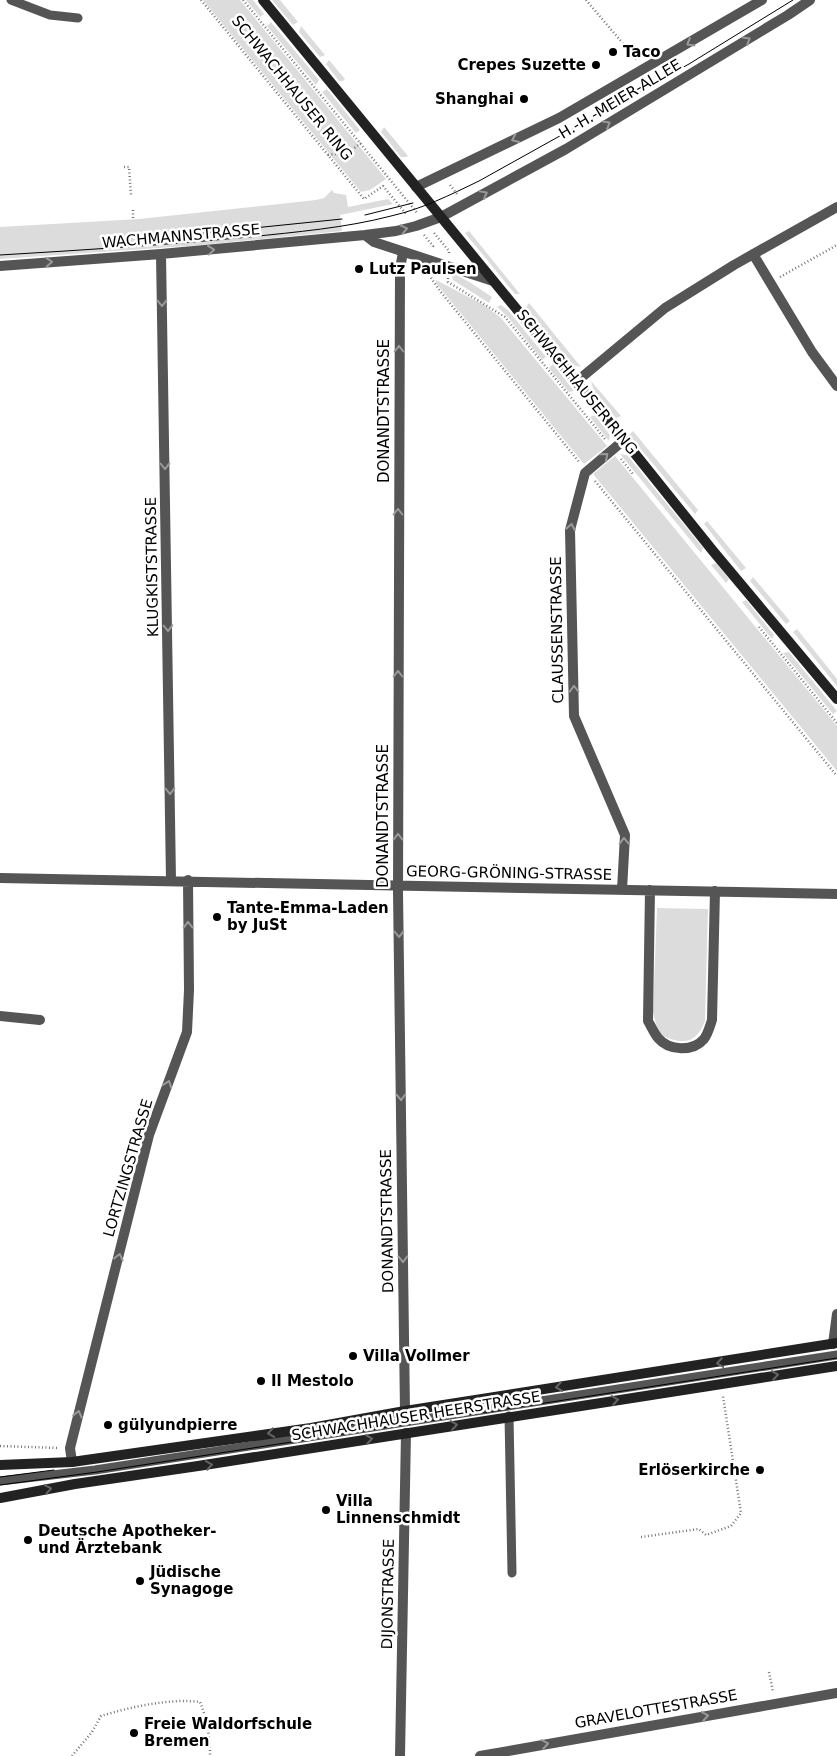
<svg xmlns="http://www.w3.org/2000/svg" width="837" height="1756" font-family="'DejaVu Sans',sans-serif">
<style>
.green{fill:#dcdcdc}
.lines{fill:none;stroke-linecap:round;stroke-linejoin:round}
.path{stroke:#777;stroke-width:2.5;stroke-dasharray:1 2.5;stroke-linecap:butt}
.service{stroke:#555;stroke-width:9}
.minor{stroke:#555;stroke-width:10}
.secondary{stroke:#222;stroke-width:10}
.tram{stroke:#000;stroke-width:1}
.oneway{stroke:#999}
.oneway2{stroke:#646464}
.poi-dot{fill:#000;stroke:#fff;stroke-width:2}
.labels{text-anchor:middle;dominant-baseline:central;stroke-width:5;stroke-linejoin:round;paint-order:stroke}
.poi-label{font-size:15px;font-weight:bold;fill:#000;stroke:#fff;text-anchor:start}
.street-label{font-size:15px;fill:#000;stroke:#fff}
</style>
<rect width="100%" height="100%" fill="#fff"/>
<!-- green -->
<path class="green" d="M203,0H240L386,179L370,190L361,192Z
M246,0H253L264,14L260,17Z
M272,0H280L298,22L293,25Z
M271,22L319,80L316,85L267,26Z
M301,26L325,55L320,57L299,32Z
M329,60L345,79L343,81H339L326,64Z
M327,89L360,130L356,133L322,92Z
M384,127L408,156L406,157H401L381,132Z
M332,190L334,193L346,195L348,207L388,199L393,204L340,215L342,231L201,245L0,259V227L139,219L316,200L324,198Z
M469,231L520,294H515L465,233Z
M451,272L471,283L492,297L489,303L453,280Z
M436,280L484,305L501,318L607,446L584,464L436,283Z
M529,303L581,367L573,365L526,308Z
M501,305L508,310L546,357L542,360L508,317L497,307Z
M553,364L574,391L569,392L549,368Z
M591,381L621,416L616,418L594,392Z
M595,415L610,435L609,441L590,417Z
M633,431L698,510L695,514L629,435Z
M620,454L627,455L703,548L701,553Z
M615,456L837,726V771L593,474Z
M707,521L746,568L741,571L704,524Z
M716,563L729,579L726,583L711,565Z
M753,577L790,621L786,624L750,581Z
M746,600L774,635L772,639L742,602Z
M797,629L837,679V686L793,632Z
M789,652L837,711L833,714L783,653Z
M657,908L708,909L705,1021C696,1045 681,1045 661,1035L656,1024L653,1012Z"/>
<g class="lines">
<!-- path -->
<path class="path" d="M201,0L364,199L383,186L407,215
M243,0L418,214
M586,0L637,60
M328,155L349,152L361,143
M124,167H129L131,195
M450,185L457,194
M133,210V220
M434,233L449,251V255
M424,235L433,246L432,248
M427,272L440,291L580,463
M780,277L837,245
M448,278V282L505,317L605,439
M621,459L633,474
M595,481L837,776
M759,627L837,723
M0,1446L58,1448
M641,1537L699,1529L706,1535L731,1526L741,1513L723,1396
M769,1672L773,1692
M72,1756L92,1732L101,1716C130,1707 171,1698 200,1702C207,1719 210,1738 210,1756"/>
<!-- service -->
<path class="service" d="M11,0L50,15L78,18
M509,1416L512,1573
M0,1481L95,1470L837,1355"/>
<!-- minor -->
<path class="minor" d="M416,187L559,118L762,0
M365,235L374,242L493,281
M403,252L400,269L398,892L405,1411
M161,254L171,880
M753,254L812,352L837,386
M0,266L161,254L365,235L396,231L416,226L441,217L566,149L788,15L810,0
M576,382L665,308L734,265L837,207
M0,878L837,894
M622,890L625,835L574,716L570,530L585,473L624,440
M650,890L648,1021C651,1026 654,1033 658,1038C669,1051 693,1052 704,1039C708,1034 710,1026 712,1020L715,891
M0,1016L40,1020
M833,1344L837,1314
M72,1462L70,1448L149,1135L187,1032L189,990L188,880
M400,1756L406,1433
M480,1756L837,1693"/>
<!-- secondary -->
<path class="secondary" d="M263,0L624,440L713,551L837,699
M0,1465L72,1462L311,1428L405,1411L837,1343
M0,1498L75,1484L198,1466L837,1366"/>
<!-- tram -->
<path class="tram" d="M365,215L413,203
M146,239L342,219
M0,255C83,250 166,245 249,237C296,232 345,228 391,216C422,209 450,195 479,181L689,64L793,0
M0,1477L54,1470
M0,1485L97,1472L837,1358"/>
</g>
<!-- one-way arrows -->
<defs><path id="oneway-chevron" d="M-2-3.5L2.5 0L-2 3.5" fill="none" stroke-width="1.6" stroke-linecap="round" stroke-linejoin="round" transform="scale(1.25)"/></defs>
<g class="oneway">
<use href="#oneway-chevron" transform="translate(747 40) rotate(-31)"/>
<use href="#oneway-chevron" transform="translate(690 43) rotate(149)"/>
<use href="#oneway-chevron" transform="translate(607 124) rotate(-31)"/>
<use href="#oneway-chevron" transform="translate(515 139) rotate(155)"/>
<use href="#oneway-chevron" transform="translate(484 194) rotate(-29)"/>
<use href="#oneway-chevron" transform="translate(404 229) rotate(-13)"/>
<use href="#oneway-chevron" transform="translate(211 250) rotate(-6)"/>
<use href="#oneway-chevron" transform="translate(49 262) rotate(-4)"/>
<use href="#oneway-chevron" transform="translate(162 303) rotate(89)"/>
<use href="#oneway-chevron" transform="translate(399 349) rotate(-90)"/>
<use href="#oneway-chevron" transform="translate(605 456) rotate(-41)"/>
<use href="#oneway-chevron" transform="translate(165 466) rotate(89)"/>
<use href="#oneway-chevron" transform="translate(398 512) rotate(-90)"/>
<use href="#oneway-chevron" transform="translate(571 527) rotate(-80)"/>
<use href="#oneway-chevron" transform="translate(168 628) rotate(89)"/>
<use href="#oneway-chevron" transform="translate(398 674) rotate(-90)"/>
<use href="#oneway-chevron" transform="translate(574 689) rotate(-91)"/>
<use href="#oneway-chevron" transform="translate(170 791) rotate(89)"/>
<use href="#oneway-chevron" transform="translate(398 837) rotate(-90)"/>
<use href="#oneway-chevron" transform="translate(624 841) rotate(-91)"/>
<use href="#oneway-chevron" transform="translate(188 925) rotate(-91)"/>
<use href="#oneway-chevron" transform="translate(399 934) rotate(89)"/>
<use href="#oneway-chevron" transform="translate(168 1084) rotate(-70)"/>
<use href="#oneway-chevron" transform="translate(401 1097) rotate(89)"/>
<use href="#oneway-chevron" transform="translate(119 1257) rotate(-76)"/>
<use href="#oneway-chevron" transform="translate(403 1259) rotate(89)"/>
<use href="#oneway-chevron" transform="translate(78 1414) rotate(-76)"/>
<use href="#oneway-chevron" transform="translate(705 1716) rotate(-10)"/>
<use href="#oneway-chevron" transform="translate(545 1744) rotate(-10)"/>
</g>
<g class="oneway2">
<use href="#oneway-chevron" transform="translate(720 1363) rotate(171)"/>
<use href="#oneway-chevron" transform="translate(775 1375) rotate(-8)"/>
<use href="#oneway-chevron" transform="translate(559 1387) rotate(171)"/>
<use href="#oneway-chevron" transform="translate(615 1400) rotate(-9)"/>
<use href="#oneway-chevron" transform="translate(454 1425) rotate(-9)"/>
<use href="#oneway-chevron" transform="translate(271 1433) rotate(172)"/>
<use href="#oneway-chevron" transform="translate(369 1439) rotate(-9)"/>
<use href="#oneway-chevron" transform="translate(209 1465) rotate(-9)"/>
<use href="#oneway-chevron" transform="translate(48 1489) rotate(-10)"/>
</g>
<!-- markers -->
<g class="poi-dot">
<circle cx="613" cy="52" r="5"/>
<circle cx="596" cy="65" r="5"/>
<circle cx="524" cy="99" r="5"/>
<circle cx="359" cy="269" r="5"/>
<circle cx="217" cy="917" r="5"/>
<circle cx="353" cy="1356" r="5"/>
<circle cx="261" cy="1381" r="5"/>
<circle cx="108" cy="1425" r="5"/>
<circle cx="760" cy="1470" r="5"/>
<circle cx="326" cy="1510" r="5"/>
<circle cx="28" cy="1540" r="5"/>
<circle cx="140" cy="1581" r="5"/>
<circle cx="134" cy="1733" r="5"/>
</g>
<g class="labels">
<!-- poi labels -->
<g class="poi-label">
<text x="623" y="52">Taco</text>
<text x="586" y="65" text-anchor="end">Crepes Suzette</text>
<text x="514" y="99" text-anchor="end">Shanghai</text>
<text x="369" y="269">Lutz Paulsen</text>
<text x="227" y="908">Tante-Emma-Laden<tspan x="227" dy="17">by JuSt</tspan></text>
<text x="363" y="1356">Villa Vollmer</text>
<text x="271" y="1381">Il Mestolo</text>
<text x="118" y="1425">gülyundpierre</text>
<text x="750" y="1470" text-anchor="end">Erlöserkirche</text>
<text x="336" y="1501">Villa<tspan x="336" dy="17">Linnenschmidt</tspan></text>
<text x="38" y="1531">Deutsche Apotheker-<tspan x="38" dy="17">und Ärztebank</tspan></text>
<text x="150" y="1572">Jüdische<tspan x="150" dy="17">Synagoge</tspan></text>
<text x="144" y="1724">Freie Waldorfschule<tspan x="144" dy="17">Bremen</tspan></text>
</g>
<!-- street labels -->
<g class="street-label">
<text transform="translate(292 88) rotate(51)">SCHWACHHAUSER RING</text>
<text transform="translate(620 99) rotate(-31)">H.-H.-MEIER-ALLEE</text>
<text transform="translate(181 236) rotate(-5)">WACHMANNSTRASSE</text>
<text transform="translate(577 382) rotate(51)">SCHWACHHAUSER RING</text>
<text transform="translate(384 411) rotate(-90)">DONANDTSTRASSE</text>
<text transform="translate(152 567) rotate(-91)">KLUGKISTSTRASSE</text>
<text transform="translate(557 630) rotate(-91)">CLAUSSENSTRASSE</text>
<text transform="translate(383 816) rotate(-90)">DONANDTSTRASSE</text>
<text transform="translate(509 873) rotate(1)">GEORG-GRÖNING-STRASSE</text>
<text transform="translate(128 1168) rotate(-74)">LORTZINGSTRASSE</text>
<text transform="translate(387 1221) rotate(-91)">DONANDTSTRASSE</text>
<text transform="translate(416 1416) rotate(-9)">SCHWACHHAUSER HEERSTRASSE</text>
<text transform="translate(388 1594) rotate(-89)">DIJONSTRASSE</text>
<text transform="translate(656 1709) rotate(-10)">GRAVELOTTESTRASSE</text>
</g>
</g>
</svg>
